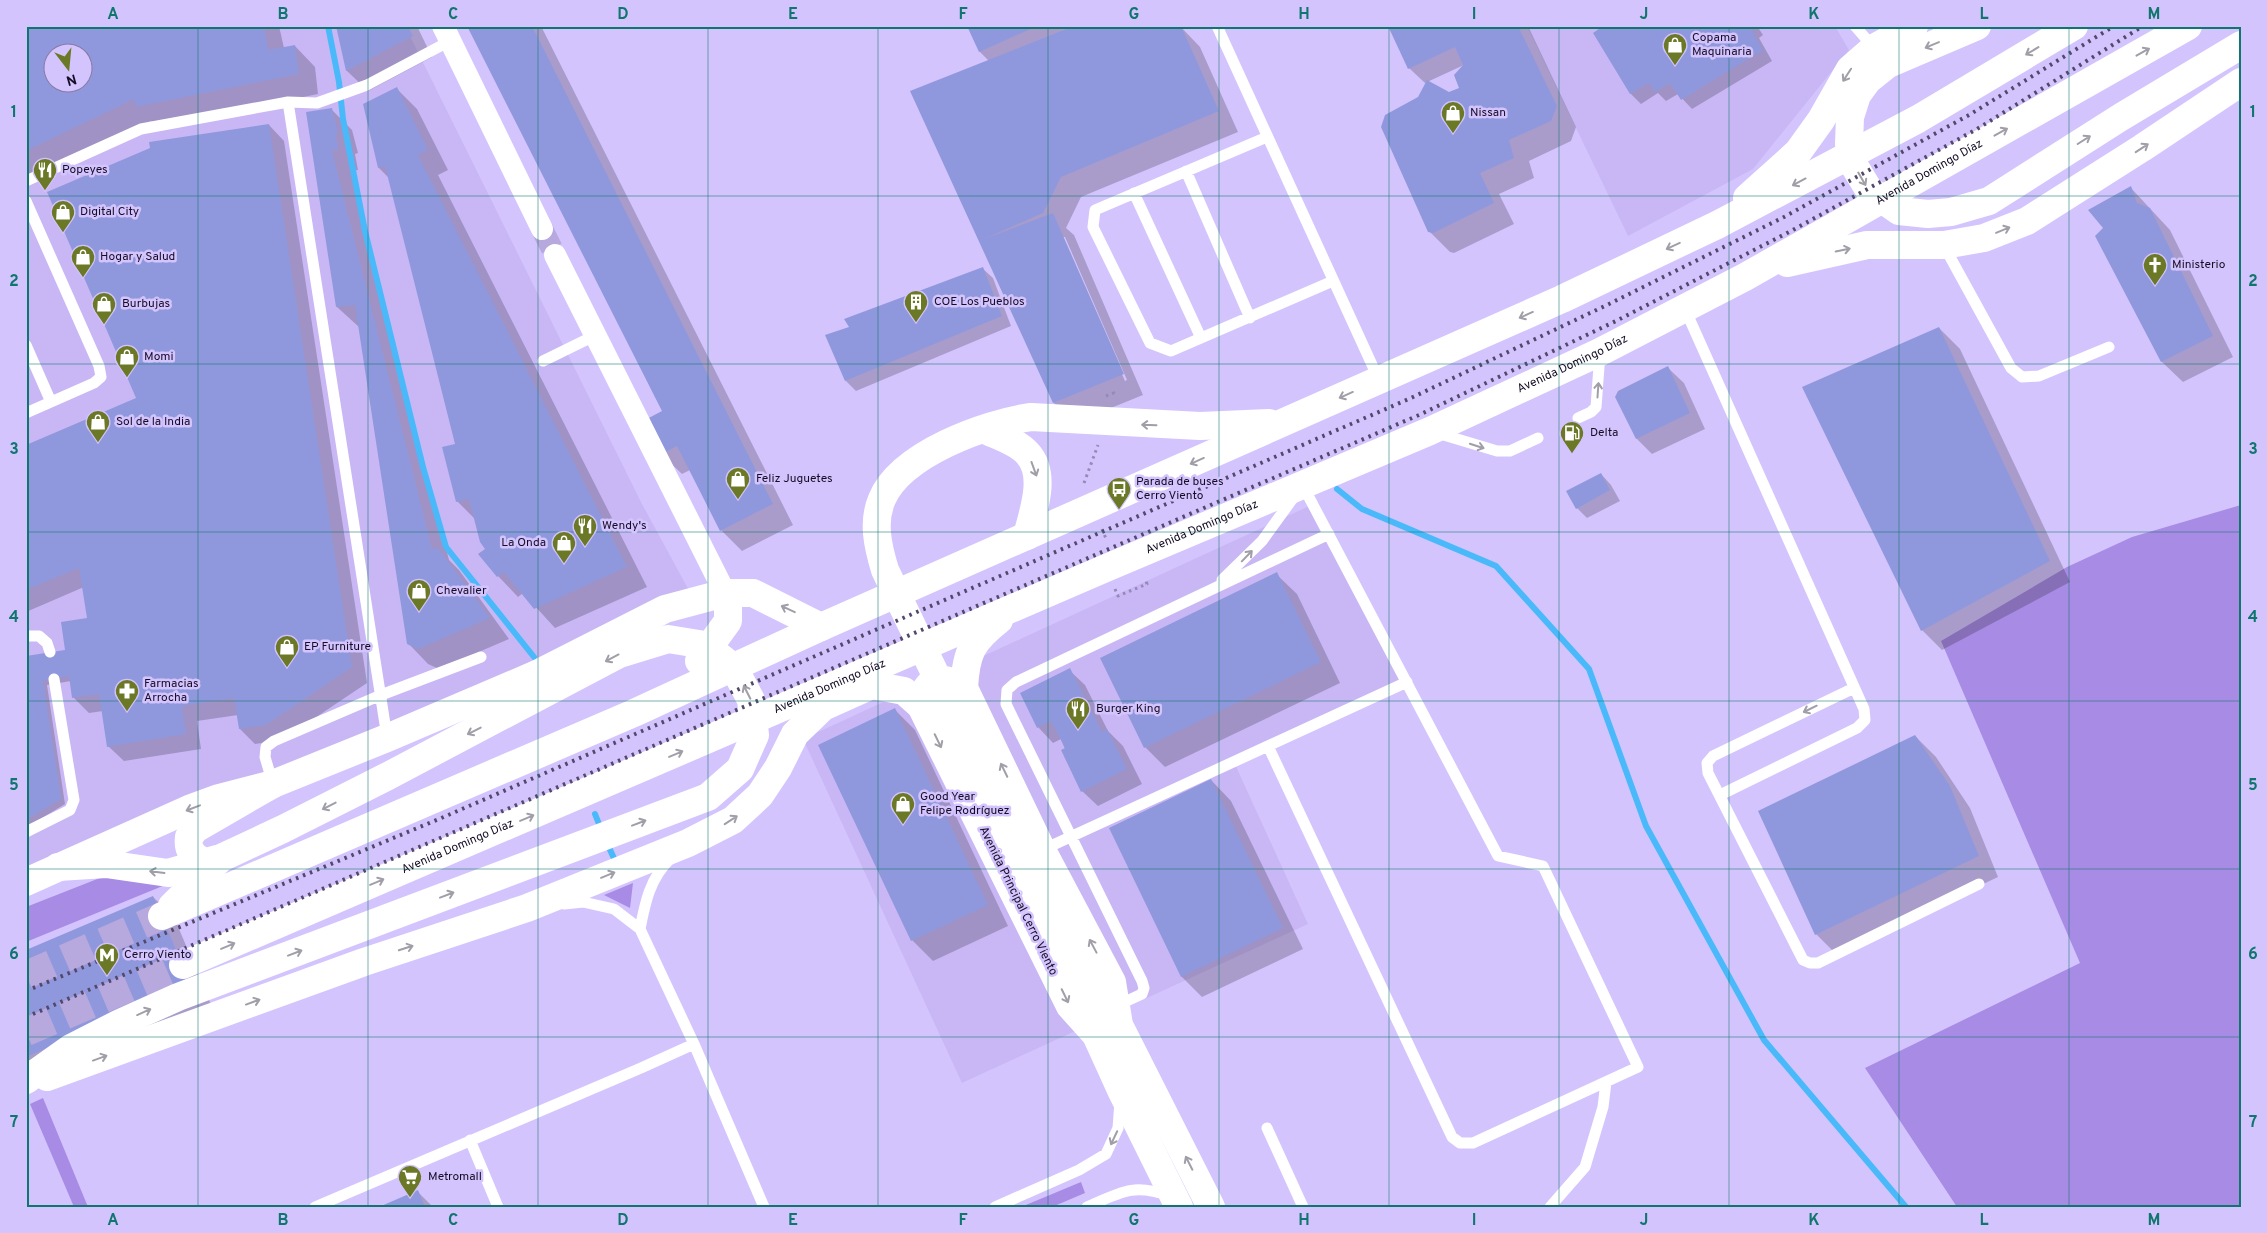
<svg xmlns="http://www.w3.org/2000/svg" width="2267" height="1233" font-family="Overpass,sans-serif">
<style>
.built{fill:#c9b7f5;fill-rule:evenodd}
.green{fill:#a88be5}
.shadow{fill:#0003;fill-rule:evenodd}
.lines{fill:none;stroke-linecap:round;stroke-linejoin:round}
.stream{stroke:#4ab9fa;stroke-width:6}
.building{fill:#9098dd;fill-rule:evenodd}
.minor-tunnel{stroke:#b7a8dd;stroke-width:22;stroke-dasharray:22 11;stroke-linecap:butt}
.primary-tunnel{stroke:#b7a8dd;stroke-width:28;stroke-dasharray:28 14;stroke-linecap:butt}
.path{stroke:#9688b7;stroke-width:3;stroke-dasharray:2.5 4;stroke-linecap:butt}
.service{stroke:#fff;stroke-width:11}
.minor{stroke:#fff;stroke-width:22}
.tertiary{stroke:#fff;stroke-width:28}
.primary{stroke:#fff;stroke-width:28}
.rail{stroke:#53486b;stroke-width:4;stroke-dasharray:2.5 5;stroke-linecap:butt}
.oneway{stroke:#a19ea8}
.grid{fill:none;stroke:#0f766e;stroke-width:1;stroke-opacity:0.55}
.labels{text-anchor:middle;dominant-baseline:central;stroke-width:5;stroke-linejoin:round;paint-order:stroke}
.poi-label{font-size:12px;fill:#150c25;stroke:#d4c4fd;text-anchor:start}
.street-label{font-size:12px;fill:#150c25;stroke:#d4c4fd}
.neatline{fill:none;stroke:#0f766e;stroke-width:2}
.grid-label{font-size:16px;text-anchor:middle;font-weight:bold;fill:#0f766e}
</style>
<rect width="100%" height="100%" fill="#d4c4fd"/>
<!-- built -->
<path class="built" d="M26,26H405L642,504L691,594L26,888ZM52,52H82V82H52Z
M1527,26H1835L1849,50L1753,169L1628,236Z
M1318,502L1402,684L1234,762L1308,924L962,1083L803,739Z"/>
<!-- green -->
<path class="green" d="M2241,505V1207H1957L1865,1068L2080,963L1941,641L2067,567L2132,537Z
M110,874L170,883L26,942V907Z
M633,883L630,908L604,895Z
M43,1098L88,1207H74L30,1104Z
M1081,1182L1085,1193L1052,1207H1021Z"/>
<!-- shadow -->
<path class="shadow" d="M26,26H279L284,48L295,46L315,67L318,94L157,127L151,121L26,181ZM52,52H82V82H52Z
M338,26H417L432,57L368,91L347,71Z
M470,26H541L793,525L742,551L721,530L690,470L682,474L661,454L663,412Z
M968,26H1180L1200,47L1238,132L1081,197L1066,228L1074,235L1143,395L1074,423L1054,403L911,92L989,61L980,52ZM1062,237H1065L1127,380L1125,381Z
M1390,26H1528L1576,127L1571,141L1529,161L1534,178L1499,194L1514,224L1454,253L1450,252L1429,231L1449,93L1460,89L1464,65L1425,83L1409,68Z
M1606,26H1757L1763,35L1759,38L1772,61L1692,109L1678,94L1666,101L1658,93L1641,104L1631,94L1595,33Z
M396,88L417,109L448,170L438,175L647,587L555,628L523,593L518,597L498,576L475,519L457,501L456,445L389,178L379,168Z
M331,109L352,130L358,153L355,154L358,170L351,171L449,560L459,570L509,639L439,669L428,664L408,643L359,327L337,307L308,113Z
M269,125L284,141L367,683L282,740L255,744L240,729L238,715L197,721L201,749L124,761L108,746L103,711L89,713L74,698L71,681L47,685L65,804L29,826L26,824V658L66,651L89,619L84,587L26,612V446L138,398Z
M2131,188L2170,230L2233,357L2183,382L2162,362L2096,236L2104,228Z
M982,268L993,278L1011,326L856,391L846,381L851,327Z
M1939,328L1960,349L2070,582L1942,650L1922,630Z
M1668,368L1684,383L1705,429L1652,454L1637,439L1616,397Z
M1601,474L1611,485L1620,501L1587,518L1577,508Z
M1276,574L1297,594L1340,683L1165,767L1145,747Z
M1069,670L1085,685L1108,731L1123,746L1142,784L1098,806L1082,791L1061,739L1053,743L1038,727Z
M895,710L915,730L1008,926L933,961L912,940L820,745Z
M1915,736L1936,757L1970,808L1998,877L1836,954L1816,934Z
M1211,780L1231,801L1303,949L1202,997L1182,977L1110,828Z
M153,897L174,917L212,1007L26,1086V951Z
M418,1192L433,1207H383Z"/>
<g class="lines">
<!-- stream -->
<path class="stream" d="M328,26L339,82L343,119L365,231L423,467L446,547L534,657
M1337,489L1362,509L1496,566L1589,669L1646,826L1764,1040L1906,1207
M595,814L601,829
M607,843L617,865"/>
</g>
<!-- building -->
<path class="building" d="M26,26H264L268,50L295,45L299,74L136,107L134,99L26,151ZM52,52H82V82H52Z
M336,26H408L413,36L346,71Z
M467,26H532L773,504L720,531L677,446L660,455L643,421L662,411Z
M967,26H1037L979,52Z
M1074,26H1181L1219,111L1061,177L1043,213L984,239L1053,213L1124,374L1053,403L910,91Z
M1388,26H1518L1557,106L1551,121L1509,140L1514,158L1480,173L1494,203L1433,233L1428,232L1381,127L1385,115L1418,97L1427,80L1449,92L1459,88L1454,75L1463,65L1455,47L1408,69Z
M1603,26H1749L1763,50L1681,100L1670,83L1655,92L1649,83L1630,94L1593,33Z
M397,87L428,150L418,155L627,567L534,609L504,572L497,577L478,554L485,549L480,542L469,499L456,502L442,447L455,444L385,166L378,168L363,104Z
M332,108L338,133L336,134L338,150L332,151L432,549L438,548L490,618L418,649L407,644L355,305L336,307L306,112Z
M269,124L352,667L266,725L239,729L234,698L182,706L186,734L107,747L99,694L72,698L69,676L43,681L61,799L26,820V656L65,650L61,622L87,618L79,568L26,590V445L136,398L47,192L150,148L149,142Z
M2131,186L2137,203L2150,208L2213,336L2161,362L2095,236L2103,228L2088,210Z
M983,267L1002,316L845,381L825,335L849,327L844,319Z
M1939,327L2050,561L1921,631L1802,387Z
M1668,366L1690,413L1636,439L1615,397L1618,391Z
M1601,473L1610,490L1576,509L1566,491Z
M1277,572L1321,662L1144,748L1100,658Z
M1070,668L1102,732L1107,729L1127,769L1081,792L1061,750L1065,748L1051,721L1037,728L1020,693Z
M895,708L988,905L911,941L818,745Z
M1915,735L1950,786L1979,856L1815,935L1758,811Z
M1211,779L1283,928L1181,977L1109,828Z
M153,896L192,987L26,1057V950Z
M418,1190L425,1207H379Z"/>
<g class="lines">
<!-- minor-tunnel -->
<path class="minor-tunnel" d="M542,229L555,255"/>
<!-- primary-tunnel -->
<path class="primary-tunnel" d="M26,975L162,916
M26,1032L183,965"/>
<!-- path -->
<path class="path" d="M1106,396L1114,393L1116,397
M1084,483L1098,445
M1102,529L1107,541
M1115,589L1118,596L1147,584L1145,578"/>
<!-- service -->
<path class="service" d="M1217,26L1379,380
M1855,26L1874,48
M288,102L387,737
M1267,137L1095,210L1093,227L1150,343L1171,351L1333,281
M1186,171L1250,318
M26,181L141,129L288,102L317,103L367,85L450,41
M1134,193L1201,338
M26,201L99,366L101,377L94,383L26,413
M1944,246L2011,368L2022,377L2039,376L2109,347
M1685,309L1864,709L1865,720L1857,728L1720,795
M26,345L51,402
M543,361L594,336
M1578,418L1591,412L1596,407L1600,353
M1437,433L1497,451H1510L1538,438
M1222,580L1262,541L1296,494
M26,636H39L47,643L50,652
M1854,688L1713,756L1707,763L1708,773L1803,960L1810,963H1818L1979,884
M1268,746L1452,1137L1460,1143H1473L1638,1067L1543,866L1498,856L1302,484
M273,784L265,757L266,747L274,741L381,695L481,657
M26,832L70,810L74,800L54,679
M1042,850L1407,682
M564,904L583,902L614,909L640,929L694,1044L764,1207
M640,929C645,903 650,878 670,859
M1116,1006L1142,994L1144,988L1142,981L1006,704L1007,690L1016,682L1329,534
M1267,1128L1303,1207
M470,1140L498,1207
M315,1207L641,1068L694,1044
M995,1207L1079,1170L1106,1154L1118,1128L1120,1102
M1087,1207C1121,1192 1133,1183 1170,1196
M1550,1207L1585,1167L1603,1107L1606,1082"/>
<!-- minor -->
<path class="minor" d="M443,26L542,229
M555,255L725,593"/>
<!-- tertiary -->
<path class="tertiary" d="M26,882L189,809L219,798L273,784L387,738L537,674L665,609L725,593H753L821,627
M1179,1207L1121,1090L1096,1035L1070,1006L921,706C925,678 941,673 964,688L1042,850L1112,982L1119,1025L1211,1207"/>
<!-- primary -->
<g class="primary">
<path d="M1977,26L1888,64L1868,80L1857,95L1850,117L1849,144L1855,167L1869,190L1899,211L1928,214L1951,212L1989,201L2121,117L2241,45"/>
<path d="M1747,198L1798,152L1821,120L1850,69L1874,48L1914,26"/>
<path d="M1787,263L1867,245H1944L1984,238L2027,221L2142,148L2241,82"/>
<path d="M985,430C998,436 1018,442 1028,454C1047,475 1033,512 1027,536"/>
<path d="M699,661L728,621V605L725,593"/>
<path d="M964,688C966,653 971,642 999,620"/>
<path d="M205,863C193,856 187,851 189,837L195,829L273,784"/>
<path d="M58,867L106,864L168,873L217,859"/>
<path d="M162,916L634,713L821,627L1562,299L1717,225L1918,119L2074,26"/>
<path id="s1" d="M183,965L1106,568L1430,431L1600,352L1745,277L2188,26"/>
<path d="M1084,986L1096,1035"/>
<path d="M1119,1025L1081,975L885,570C878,547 872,522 882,499C901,454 986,423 1031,417L1200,426L1269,423"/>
<path d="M47,1077L364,962L527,908L688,843L733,820L760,795L778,768L795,734L823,707L872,685L904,691L921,706"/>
<path d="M26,1080L71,1048L120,1023L178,997L708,797L740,769L755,735L751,700L734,668L705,645L668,639L619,654L386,777L283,829L221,858L172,906"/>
</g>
<!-- rail -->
<path class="rail" d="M26,991L439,819L1411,398L1609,304L1784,217L1969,115L2114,26
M26,1017L1419,415L1616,321L1791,231L1977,129L2143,26"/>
</g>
<!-- one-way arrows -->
<defs><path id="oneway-shaft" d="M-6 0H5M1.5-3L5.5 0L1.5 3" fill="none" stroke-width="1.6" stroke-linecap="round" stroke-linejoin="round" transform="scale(1.25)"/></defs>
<g class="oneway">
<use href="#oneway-shaft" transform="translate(1932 45) rotate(157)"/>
<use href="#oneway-shaft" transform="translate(2032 51) rotate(149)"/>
<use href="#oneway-shaft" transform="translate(2143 52) rotate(-29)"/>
<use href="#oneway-shaft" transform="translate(1847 75) rotate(123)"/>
<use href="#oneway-shaft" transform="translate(2001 132) rotate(-29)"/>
<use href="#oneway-shaft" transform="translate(2084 140) rotate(-32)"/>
<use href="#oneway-shaft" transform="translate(2142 148) rotate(-33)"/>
<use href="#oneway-shaft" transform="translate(1862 179) rotate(60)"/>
<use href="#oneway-shaft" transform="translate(1799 182) rotate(152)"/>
<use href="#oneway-shaft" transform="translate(2003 230) rotate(-22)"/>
<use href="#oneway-shaft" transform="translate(1673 246) rotate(155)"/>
<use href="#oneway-shaft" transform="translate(1843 250) rotate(-12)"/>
<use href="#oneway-shaft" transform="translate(1526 315) rotate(156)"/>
<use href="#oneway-shaft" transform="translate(1598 390) rotate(-86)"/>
<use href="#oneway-shaft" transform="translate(1346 395) rotate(156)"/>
<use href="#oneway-shaft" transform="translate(1149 425) rotate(-178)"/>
<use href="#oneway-shaft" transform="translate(1477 446) rotate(18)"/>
<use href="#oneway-shaft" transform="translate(1197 461) rotate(156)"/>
<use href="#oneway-shaft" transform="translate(1034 469) rotate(70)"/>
<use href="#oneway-shaft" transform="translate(1247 556) rotate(-46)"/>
<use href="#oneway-shaft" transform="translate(788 609) rotate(-155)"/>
<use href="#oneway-shaft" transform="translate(612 658) rotate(152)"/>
<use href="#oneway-shaft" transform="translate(747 692) rotate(-117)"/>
<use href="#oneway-shaft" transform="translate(1810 709) rotate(154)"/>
<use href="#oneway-shaft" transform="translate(474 731) rotate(153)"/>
<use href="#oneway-shaft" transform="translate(938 741) rotate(64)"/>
<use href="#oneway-shaft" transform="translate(676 754) rotate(-23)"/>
<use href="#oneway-shaft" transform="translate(1004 770) rotate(-116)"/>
<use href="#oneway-shaft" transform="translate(329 806) rotate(153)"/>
<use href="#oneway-shaft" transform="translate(193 808) rotate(159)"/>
<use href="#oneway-shaft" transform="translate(527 818) rotate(-23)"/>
<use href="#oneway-shaft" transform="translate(731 820) rotate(-33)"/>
<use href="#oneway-shaft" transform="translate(639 823) rotate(-21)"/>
<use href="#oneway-shaft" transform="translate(157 872) rotate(-173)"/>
<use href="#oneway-shaft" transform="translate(608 875) rotate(-22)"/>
<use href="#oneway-shaft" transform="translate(377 882) rotate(-23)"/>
<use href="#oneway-shaft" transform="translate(447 895) rotate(-21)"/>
<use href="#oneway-shaft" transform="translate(228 946) rotate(-23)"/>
<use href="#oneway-shaft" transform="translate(1093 946) rotate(-118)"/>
<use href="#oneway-shaft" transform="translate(406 948) rotate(-18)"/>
<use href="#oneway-shaft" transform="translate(295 953) rotate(-21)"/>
<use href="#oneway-shaft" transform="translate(1065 996) rotate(64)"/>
<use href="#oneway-shaft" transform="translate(253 1002) rotate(-20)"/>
<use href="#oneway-shaft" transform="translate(144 1012) rotate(-24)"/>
<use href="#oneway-shaft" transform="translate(100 1058) rotate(-20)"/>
<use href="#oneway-shaft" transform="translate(1114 1138) rotate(115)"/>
<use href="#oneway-shaft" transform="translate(1189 1163) rotate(-117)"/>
</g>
<!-- grid -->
<path class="grid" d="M198,26V1207M368,26V1207M538,26V1207M708,26V1207M878,26V1207M1048,26V1207M1219,26V1207M1389,26V1207M1559,26V1207M1729,26V1207M1899,26V1207M2069,26V1207M26,196H2241M26,364H2241M26,532H2241M26,701H2241M26,869H2241M26,1037H2241"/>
<!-- icons -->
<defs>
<g id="shop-pin" transform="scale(1.25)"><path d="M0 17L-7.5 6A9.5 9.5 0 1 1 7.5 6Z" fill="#6b7825" stroke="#d4c4fd"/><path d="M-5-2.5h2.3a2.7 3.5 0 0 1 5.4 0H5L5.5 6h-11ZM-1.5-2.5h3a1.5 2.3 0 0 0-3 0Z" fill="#fff"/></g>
<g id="restaurant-pin" transform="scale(1.25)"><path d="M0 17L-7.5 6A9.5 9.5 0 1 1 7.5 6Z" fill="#6b7825" stroke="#d4c4fd"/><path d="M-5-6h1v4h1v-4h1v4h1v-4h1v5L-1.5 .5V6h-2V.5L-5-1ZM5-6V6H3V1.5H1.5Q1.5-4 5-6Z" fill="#fff"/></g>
<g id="church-pin" transform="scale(1.25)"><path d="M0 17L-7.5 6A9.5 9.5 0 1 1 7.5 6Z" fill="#6b7825" stroke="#d4c4fd"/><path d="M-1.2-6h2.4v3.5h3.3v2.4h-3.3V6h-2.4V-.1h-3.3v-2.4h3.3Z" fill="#fff"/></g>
<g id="building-pin" transform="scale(1.25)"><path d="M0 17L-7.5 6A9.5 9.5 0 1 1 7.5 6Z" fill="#6b7825" stroke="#d4c4fd"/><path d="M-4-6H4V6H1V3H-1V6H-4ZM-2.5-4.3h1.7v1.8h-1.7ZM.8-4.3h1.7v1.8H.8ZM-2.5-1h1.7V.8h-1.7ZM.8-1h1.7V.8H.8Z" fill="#fff"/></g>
<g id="fuel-pin" transform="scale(1.25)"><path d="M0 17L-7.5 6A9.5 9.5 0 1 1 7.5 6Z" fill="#6b7825" stroke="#d4c4fd"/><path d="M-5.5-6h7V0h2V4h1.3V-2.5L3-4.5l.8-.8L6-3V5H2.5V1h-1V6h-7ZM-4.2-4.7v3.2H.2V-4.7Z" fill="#fff"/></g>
<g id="bus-pin" transform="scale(1.25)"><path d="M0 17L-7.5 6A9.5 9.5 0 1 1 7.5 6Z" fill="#6b7825" stroke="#d4c4fd"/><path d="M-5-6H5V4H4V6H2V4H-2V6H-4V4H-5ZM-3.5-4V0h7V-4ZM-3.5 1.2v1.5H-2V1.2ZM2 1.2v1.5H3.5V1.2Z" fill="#fff"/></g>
<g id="pharmacy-pin" transform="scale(1.25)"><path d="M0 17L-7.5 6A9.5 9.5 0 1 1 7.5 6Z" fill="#6b7825" stroke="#d4c4fd"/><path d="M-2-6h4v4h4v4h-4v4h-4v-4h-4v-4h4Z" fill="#fff"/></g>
<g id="metro-pin" transform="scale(1.25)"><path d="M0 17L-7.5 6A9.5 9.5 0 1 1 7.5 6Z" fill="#6b7825" stroke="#d4c4fd"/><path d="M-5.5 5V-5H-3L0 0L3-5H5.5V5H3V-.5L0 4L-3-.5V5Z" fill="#fff"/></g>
<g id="supermarket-pin" transform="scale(1.25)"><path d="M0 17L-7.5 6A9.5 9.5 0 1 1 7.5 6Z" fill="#6b7825" stroke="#d4c4fd"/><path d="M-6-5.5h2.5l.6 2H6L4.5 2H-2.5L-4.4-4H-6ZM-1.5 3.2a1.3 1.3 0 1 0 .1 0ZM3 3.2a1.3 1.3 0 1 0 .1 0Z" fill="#fff"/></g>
</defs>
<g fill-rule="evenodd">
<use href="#shop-pin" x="1675" y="45"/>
<use href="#shop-pin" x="1453" y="113"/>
<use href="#restaurant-pin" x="45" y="170"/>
<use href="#shop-pin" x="63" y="212"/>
<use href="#shop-pin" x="83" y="257"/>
<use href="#church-pin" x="2155" y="265"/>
<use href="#building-pin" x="916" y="302"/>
<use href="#shop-pin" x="104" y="304"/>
<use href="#shop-pin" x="127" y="357"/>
<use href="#shop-pin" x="98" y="422"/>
<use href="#fuel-pin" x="1572" y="433"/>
<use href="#shop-pin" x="738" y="479"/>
<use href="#bus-pin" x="1119" y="489"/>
<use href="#restaurant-pin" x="585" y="526"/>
<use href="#shop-pin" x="564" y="543"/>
<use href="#shop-pin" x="419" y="591"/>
<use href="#shop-pin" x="287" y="647"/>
<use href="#pharmacy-pin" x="127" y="691"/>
<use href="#restaurant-pin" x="1078" y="709"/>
<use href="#shop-pin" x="903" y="804"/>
<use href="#metro-pin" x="107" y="955"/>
<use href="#supermarket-pin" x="410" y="1177"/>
</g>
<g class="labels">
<!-- poi labels -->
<g class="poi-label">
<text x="1692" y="38">Copama<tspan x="1692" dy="14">Maquinaria</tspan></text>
<text x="1470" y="113">Nissan</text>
<text x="62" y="170">Popeyes</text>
<text x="80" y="212">Digital City</text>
<text x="100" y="257">Hogar y Salud</text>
<text x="2172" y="265">Ministerio</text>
<text x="934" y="302">COE Los Pueblos</text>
<text x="122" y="304">Burbujas</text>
<text x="144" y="357">Momi</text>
<text x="116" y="422">Sol de la India</text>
<text x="1590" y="433">Delta</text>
<text x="756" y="479">Feliz Juguetes</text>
<text x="1136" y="482">Parada de buses<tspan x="1136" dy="14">Cerro Viento</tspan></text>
<text x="602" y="526">Wendy's</text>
<text x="546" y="543" text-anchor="end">La Onda</text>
<text x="436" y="591">Chevalier</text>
<text x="304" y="647">EP Furniture</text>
<text x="144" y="684">Farmacias<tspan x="144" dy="14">Arrocha</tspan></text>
<text x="1096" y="709">Burger King</text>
<text x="920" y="797">Good Year<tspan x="920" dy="14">Felipe Rodríguez</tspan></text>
<text x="124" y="955">Cerro Viento</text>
<text x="428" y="1177">Metromall</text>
</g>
<!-- street labels -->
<g class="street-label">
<text stroke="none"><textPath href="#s1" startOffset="1919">Avenida Domingo Díaz</textPath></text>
<text stroke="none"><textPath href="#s1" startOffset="1514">Avenida Domingo Díaz</textPath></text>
<text stroke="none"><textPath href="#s1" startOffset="1109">Avenida Domingo Díaz</textPath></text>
<text stroke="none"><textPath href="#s1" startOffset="704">Avenida Domingo Díaz</textPath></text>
<text stroke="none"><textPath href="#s1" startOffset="299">Avenida Domingo Díaz</textPath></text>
<text transform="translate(1018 901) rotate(64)">Avenida Principal Cerro Viento</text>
</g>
</g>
<!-- border -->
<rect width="2267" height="1233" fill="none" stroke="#d4c4fd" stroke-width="55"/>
<!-- north arrow -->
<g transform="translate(68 68) rotate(164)"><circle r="24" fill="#d4c4fd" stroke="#887aa7"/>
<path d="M0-4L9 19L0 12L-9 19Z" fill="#6b7825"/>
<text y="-8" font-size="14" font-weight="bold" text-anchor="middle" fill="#150c25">N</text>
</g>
<rect x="28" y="28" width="2212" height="1178" class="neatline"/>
<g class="grid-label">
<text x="113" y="19">A</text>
<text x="283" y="19">B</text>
<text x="453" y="19">C</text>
<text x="623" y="19">D</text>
<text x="793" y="19">E</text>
<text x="963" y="19">F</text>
<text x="1134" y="19">G</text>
<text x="1304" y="19">H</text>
<text x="1474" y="19">I</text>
<text x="1644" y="19">J</text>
<text x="1814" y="19">K</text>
<text x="1984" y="19">L</text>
<text x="2154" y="19">M</text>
<text x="14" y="117">1</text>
<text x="2253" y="117">1</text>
<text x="14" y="286">2</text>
<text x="2253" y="286">2</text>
<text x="14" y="454">3</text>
<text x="2253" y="454">3</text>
<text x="14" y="622">4</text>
<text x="2253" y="622">4</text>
<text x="14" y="790">5</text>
<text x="2253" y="790">5</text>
<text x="14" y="959">6</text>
<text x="2253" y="959">6</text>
<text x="14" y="1127">7</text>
<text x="2253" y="1127">7</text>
<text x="113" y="1225">A</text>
<text x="283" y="1225">B</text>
<text x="453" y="1225">C</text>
<text x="623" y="1225">D</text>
<text x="793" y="1225">E</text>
<text x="963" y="1225">F</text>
<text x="1134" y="1225">G</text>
<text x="1304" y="1225">H</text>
<text x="1474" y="1225">I</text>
<text x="1644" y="1225">J</text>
<text x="1814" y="1225">K</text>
<text x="1984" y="1225">L</text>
<text x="2154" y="1225">M</text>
</g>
</svg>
